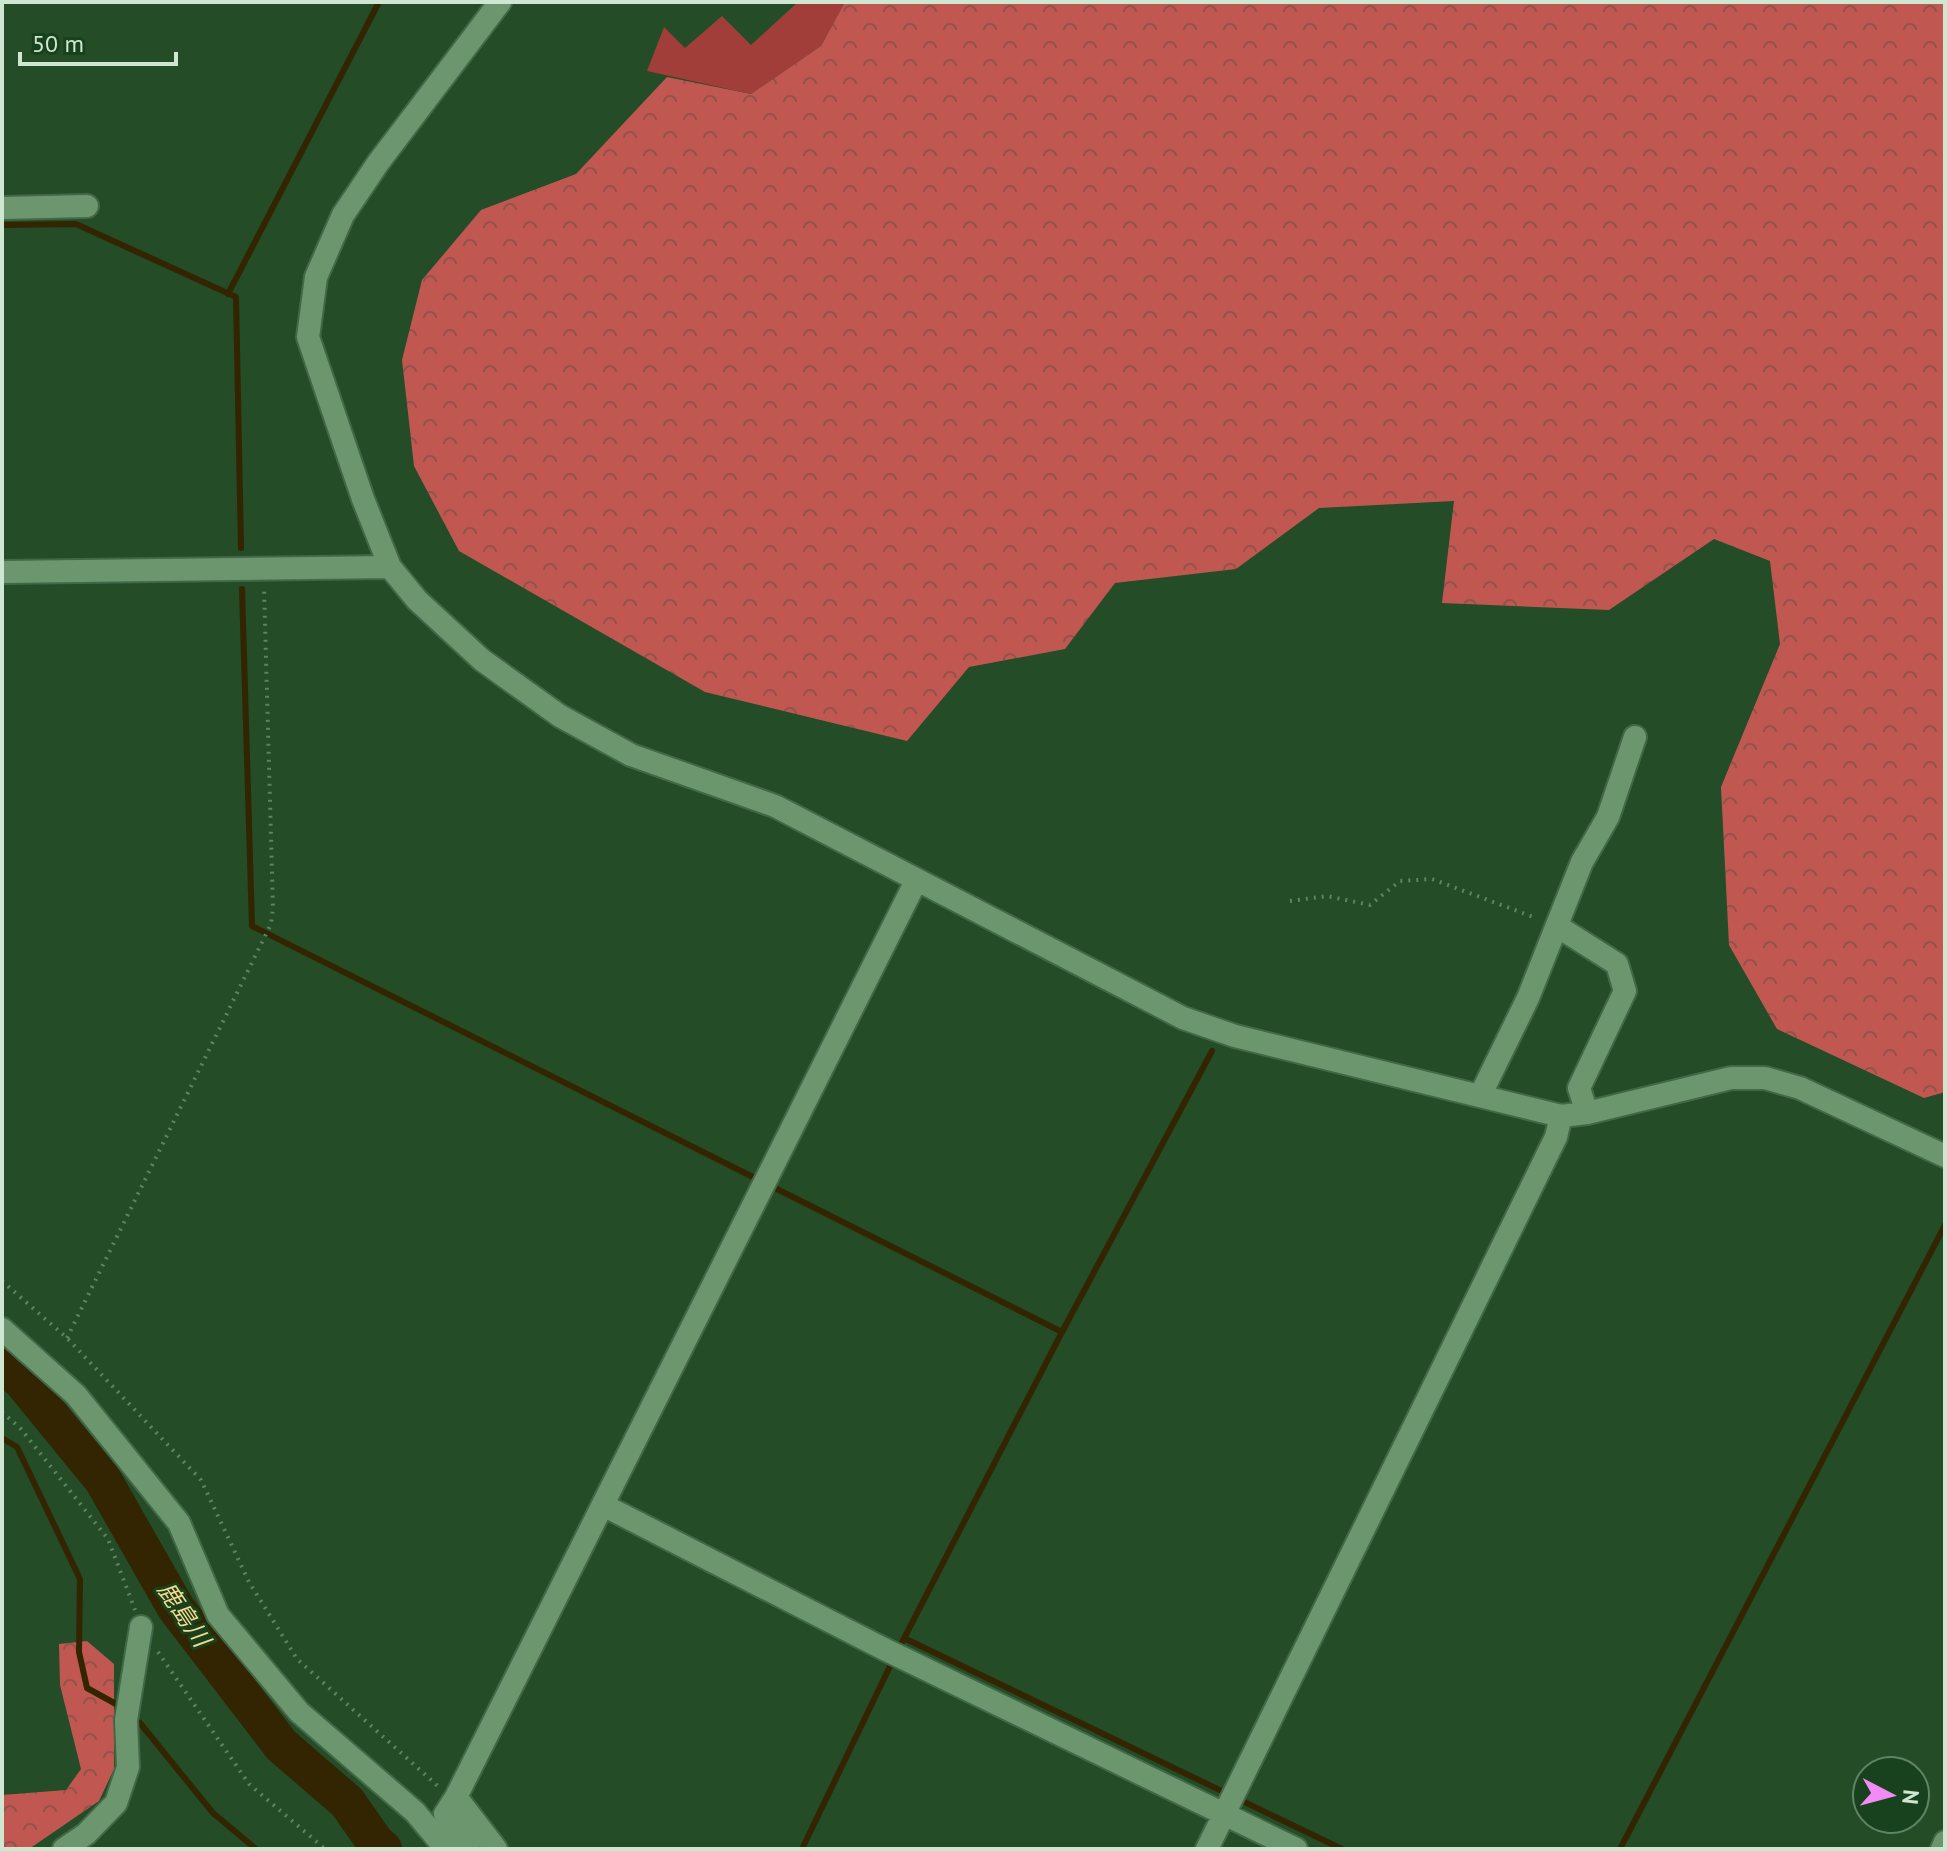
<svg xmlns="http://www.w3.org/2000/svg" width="1947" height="1851" font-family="'PT Sans','Noto Sans JP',sans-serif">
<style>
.green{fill:#a23e39}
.forest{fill:url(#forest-crowns)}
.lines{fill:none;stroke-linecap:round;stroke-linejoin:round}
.stream{stroke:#332501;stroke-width:6}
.river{stroke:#332501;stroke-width:38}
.minor-casing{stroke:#426848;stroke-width:26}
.path{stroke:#618364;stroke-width:4;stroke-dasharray:2 6;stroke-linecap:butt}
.minor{stroke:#6c976e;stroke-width:22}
.labels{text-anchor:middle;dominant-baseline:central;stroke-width:6;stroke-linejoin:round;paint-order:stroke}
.water-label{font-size:24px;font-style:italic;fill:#fad88e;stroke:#18411d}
</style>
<defs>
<pattern id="forest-crowns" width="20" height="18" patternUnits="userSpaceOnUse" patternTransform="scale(2)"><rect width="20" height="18" fill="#c05851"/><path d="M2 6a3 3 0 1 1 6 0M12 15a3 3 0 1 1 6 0" fill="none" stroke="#92514a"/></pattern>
</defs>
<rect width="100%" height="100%" fill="#234c27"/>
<!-- green -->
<path class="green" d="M798,2H845L821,46L751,94L647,71L664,27L685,48L722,16L751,45Z"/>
<!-- forest -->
<path class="forest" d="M845,2H1945V1092L1924,1098L1777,1029L1729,945L1721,787L1780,644L1770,561L1714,539L1609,610L1442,603L1454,501L1319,508L1236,569L1115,583L1065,649L969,667L907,741L705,692L459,551L414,466L402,360L422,280L481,210L576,174L667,77L751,94L821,46Z
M87,1641L114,1664V1769L99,1801L29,1849H2V1795L66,1790L81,1769L60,1685L59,1644Z"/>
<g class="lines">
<!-- stream -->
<path class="stream" d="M2,225L76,224L236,297L241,548
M228,294L379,2
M242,589L252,926L759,1180
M769,1185L1062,1332L898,1650
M1062,1332L1212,1051
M2,1438L17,1447L80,1579L79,1652L87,1688L116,1704
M904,1638L1342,1849
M140,1723L213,1813L256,1849
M802,1849L893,1660
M1620,1849L1945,1225"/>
<!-- river -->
<path class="river" d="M2,1364L22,1381L103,1480L176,1608L281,1745L347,1802L375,1842L383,1849"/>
<!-- minor casing -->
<g class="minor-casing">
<path id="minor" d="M500,2L378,163L343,215L316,277L308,337L363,499L390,567L417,600L482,660L560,716L631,755L775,806L1183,1018L1235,1036L1561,1116L1587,1113L1731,1078H1765L1800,1088L1945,1156
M2,208L87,206
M2,572L390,567
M1557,926L1617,964L1625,991L1579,1088L1587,1113
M1480,1096L1528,998L1582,862L1608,817L1635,737
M2,1329L76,1395L179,1523L218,1615L299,1712L415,1812L446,1849
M603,1505L882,1648L1296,1849
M456,1797L496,1849
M64,1849L86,1834L116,1803L128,1767L126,1720L141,1627
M469,1849L445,1814L456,1797L916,881
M1207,1849L1556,1137L1561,1116
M1942,1849L1945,1842"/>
</g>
<!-- path -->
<path class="path" d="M1290,901L1327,896L1370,905L1400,881L1432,879L1536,918
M2,1281L67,1338L201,1480L249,1582L297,1659L440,1788
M67,1338L271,924L273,908L264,587
M2,1412L21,1429L108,1539L135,1610
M158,1652L249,1784L325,1849"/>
<!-- minor -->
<use href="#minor" class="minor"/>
</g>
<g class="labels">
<!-- water labels -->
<g class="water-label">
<text transform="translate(184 1614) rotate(56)">鹿島川</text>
</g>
</g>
<!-- border -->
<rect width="1947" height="1851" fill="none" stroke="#cfe6d0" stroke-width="8"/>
<!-- north arrow -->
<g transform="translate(1891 1795) rotate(96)"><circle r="38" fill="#18411d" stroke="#618365" stroke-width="2"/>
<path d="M0-6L14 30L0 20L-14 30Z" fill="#f18bf5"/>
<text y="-12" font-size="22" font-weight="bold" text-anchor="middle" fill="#cfe6d0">N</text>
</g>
<!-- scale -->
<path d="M20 52v12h156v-12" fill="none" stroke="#cfe6d0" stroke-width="4"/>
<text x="32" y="52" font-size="24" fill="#cfe6d0" stroke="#18411d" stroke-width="6" paint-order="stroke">50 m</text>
</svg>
